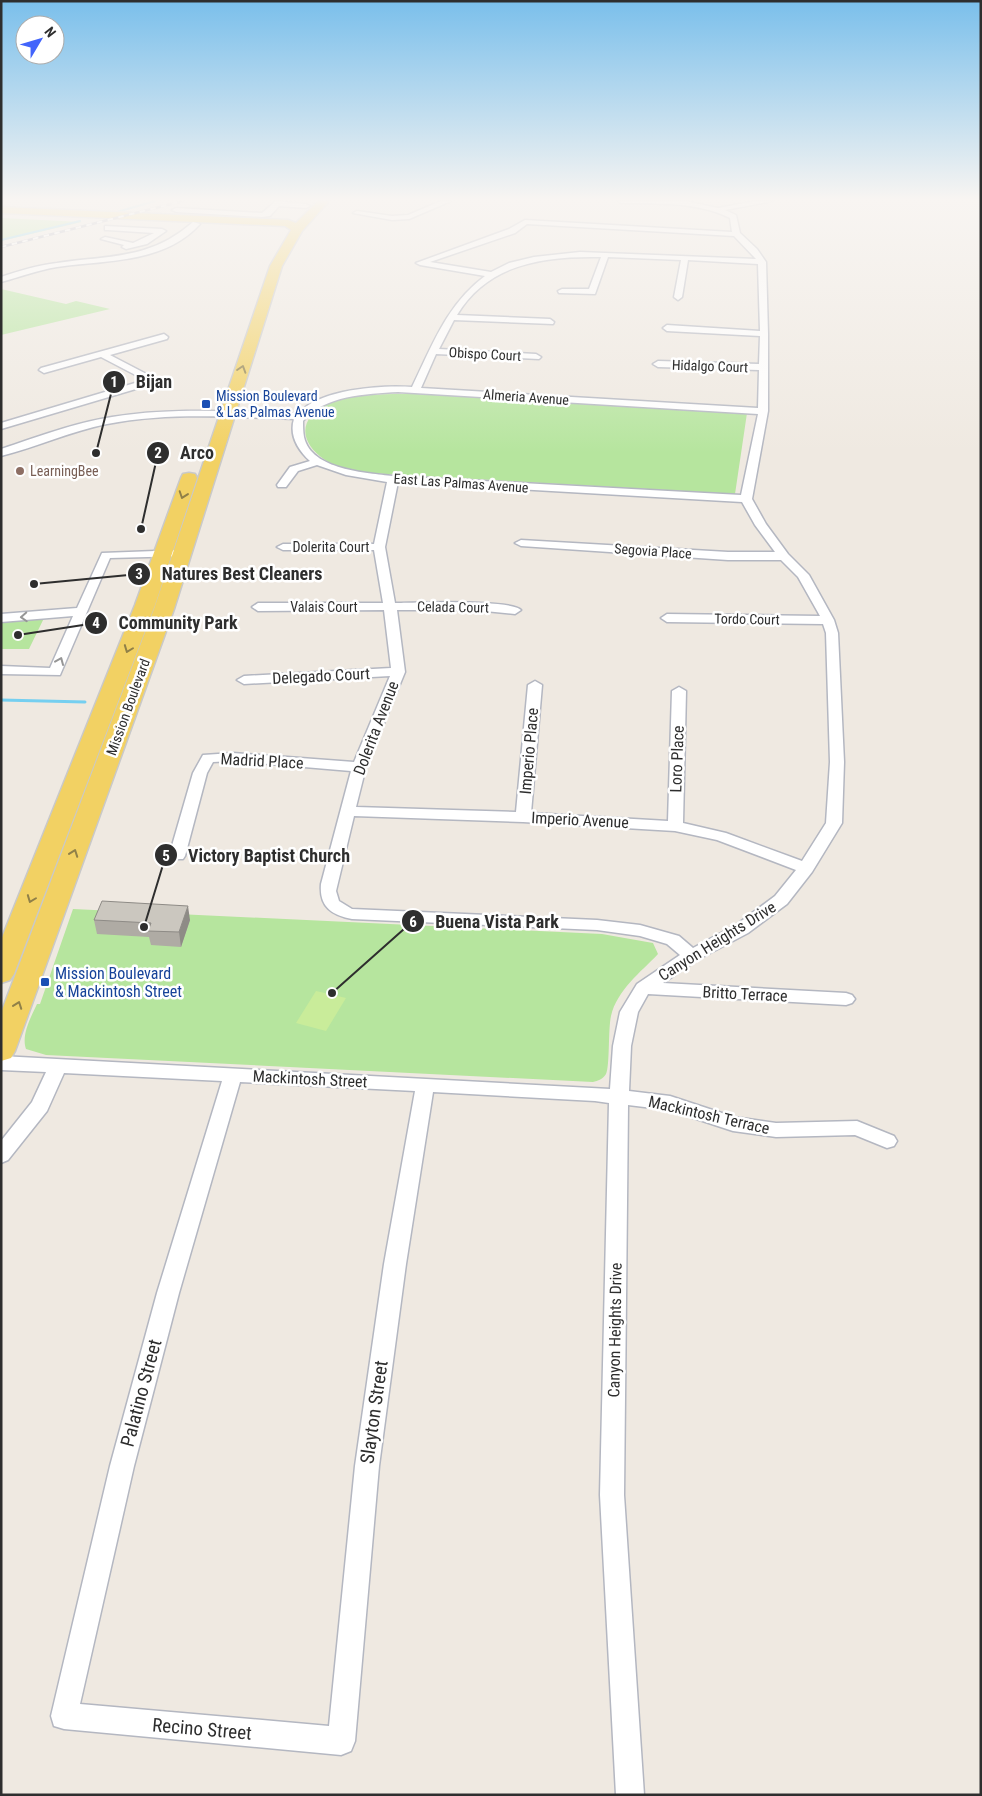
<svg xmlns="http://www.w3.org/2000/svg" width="982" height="1796" font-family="'Roboto Condensed',sans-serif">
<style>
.green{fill:#b6e59e}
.pitch{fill:#c9ec9a}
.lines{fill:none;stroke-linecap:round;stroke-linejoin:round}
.stream-far1{stroke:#75cff0;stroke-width:2}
.stream{stroke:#75cff0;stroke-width:3}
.minor-casing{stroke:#b4b7c1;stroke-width:3}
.primary-casing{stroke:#c9c9c9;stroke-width:3}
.minor{fill:#fff;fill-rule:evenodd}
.primary{fill:#f2d163;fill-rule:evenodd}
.rail-casing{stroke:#a3a6b8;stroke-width:2.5}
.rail{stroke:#fff;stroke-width:2;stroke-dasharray:5.5;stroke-linecap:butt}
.wall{fill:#afaba4}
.shaded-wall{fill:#8e8b86}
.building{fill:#cbc7bf;stroke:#8e8b86}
.oneway{stroke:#908048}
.oneway2{stroke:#969696}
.transit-dot{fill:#1a4fb4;stroke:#fff;stroke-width:2}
.education-dot{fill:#8d6e63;stroke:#fff;stroke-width:2}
.labels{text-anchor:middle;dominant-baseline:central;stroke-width:5;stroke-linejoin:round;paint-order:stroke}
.far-street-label{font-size:14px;fill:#2e2e2e;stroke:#fff}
.far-transit-label{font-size:14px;fill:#164399;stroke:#fff;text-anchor:start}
.far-education-label{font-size:14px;fill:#785e54;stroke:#fff;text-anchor:start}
.street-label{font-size:16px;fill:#2e2e2e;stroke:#fff}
.transit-label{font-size:16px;fill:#164399;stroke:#fff;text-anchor:start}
.near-street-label{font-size:19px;fill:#2e2e2e;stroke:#fff}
.leader{fill:none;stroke:#2e2e2e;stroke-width:2}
.callout-dot{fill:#2e2e2e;stroke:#fff;stroke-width:2}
.mark-label{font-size:15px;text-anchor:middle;font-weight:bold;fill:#fff}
.callout-label{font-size:18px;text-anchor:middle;font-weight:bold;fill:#2e2e2e;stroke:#fff;stroke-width:5;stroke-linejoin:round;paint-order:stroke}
</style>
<rect width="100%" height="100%" fill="#efe9e1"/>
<!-- green -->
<path class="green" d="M1,218L82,222L1,241Z
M1,289L66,304L76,301L110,309L1,335Z
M417,394L747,413L735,494L369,473C355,470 337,468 325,460C297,441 299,416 330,403C355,393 390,394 417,394Z
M45,616L29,649H1V622Z
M73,909L602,934L653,943L658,954C641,972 617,990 611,1016C608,1029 610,1066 606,1074C603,1079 598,1081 593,1082L46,1055L26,1049C21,1035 31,1017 37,1004H40Z"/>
<!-- pitch -->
<path class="pitch" d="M316,991L346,998L326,1031L296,1023Z"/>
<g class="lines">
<!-- stream-far1 -->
<path class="stream-far1" d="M117,212L155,201
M1,240L80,221"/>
<!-- stream -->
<path class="stream" d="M1,700L85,702"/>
<!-- minor casing -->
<g class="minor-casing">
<path id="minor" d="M276,201L306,204L310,206L306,208L279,206L270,216L262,217L176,212L172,210L176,208L262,213Z
M441,201H451L409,219L392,220L353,213L357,211L392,216L408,215Z
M618,201H685L718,208L756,201H773L725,210L736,215L740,233L757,249L766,262L768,334V411L752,499L766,524L788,554L809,575L834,620L838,633L844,762L842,823L812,872L787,904L748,933L697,960L663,983L846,993L852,995L855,999L852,1003L846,1005L648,994L638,1012L631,1046L629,1091L670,1096L734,1117L776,1123L857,1121L894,1136L897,1141L894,1146L887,1148L855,1135L776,1137L733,1131L669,1110L628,1105L624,1495L644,1795H616L600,1495L609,1103L595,1101L433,1092L406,1264L379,1466L355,1741L351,1751L341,1755L64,1729L54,1726L51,1716L110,1466L157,1293L222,1081L64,1073L47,1111L8,1160L1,1163V1141L32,1102L46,1072L1,1070V1056L610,1089L613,1046L620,1012L637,984L680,955L667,944L640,936L597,930L352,919C332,915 319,907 321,884L351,771L233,761L213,762L207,773L185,856L183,859H171L169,856L193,773L203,755L233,753L354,762L390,676L244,684L237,680L244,676L391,668L384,610L258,611L252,607L258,603H383L374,550H283L277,547L283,544H374L387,482L346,475L317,465L298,471L286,487H278L277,485L290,467L310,461C298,450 289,435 294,419C233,417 168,412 107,424C71,431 37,447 1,456V449C37,437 74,423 112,417C174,407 237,412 299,413C320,389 382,385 412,387C432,346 447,304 485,276L420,265L416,263L509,229L525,220L732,232L730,218C696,201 658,204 621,203ZM527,224L734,236L756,259L580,252L534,257L509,263L491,272L430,262L515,233ZM601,257L589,289H562L558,291L559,293L595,294L608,257L681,260L674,297L678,300L682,297L688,260L758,264L760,331L667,325L663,328L667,331L760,336L759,364L658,361L653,364L658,367L759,370L758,408L421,388L436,354L539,359L541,357L536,354L439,349L454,320L553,324L554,322L550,319L457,315C488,263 545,256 601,257ZM398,392L758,414L741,495L393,476C367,473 311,470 304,437C303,432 303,426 303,421C325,395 366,394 398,392ZM398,482L742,502L755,525L775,552H728L521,540L515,543L521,546L728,560H781L798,577L820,616L667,614L661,618L667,622L823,624L826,633L830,762L826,823L802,861L726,833L683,823L686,691L679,687L672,691L668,821L531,813L542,685L535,681L528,685L516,812L356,807L366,767L405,672L397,610H475L515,614L521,610C511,599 415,603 395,603L385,547ZM354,816L523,822L675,831L717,840L796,870L775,896L736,925L693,948L679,936L640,925L597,920L352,909L339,901L336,891ZM240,1082L415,1091L384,1264L355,1466L329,1726L80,1704L134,1466L179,1293Z
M193,222L200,224C164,264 105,260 57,267C38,270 20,277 1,282V277C19,271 38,265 57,263C110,255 150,260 193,222Z
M105,226L162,229L166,231L147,244L126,249L122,247L124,245L101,239L105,237L133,243L154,233L108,230H105Z
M164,334L168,337L167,339L110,355L156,379V383L1,429V423L145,380L101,357L44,373L39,370L41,368Z
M182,550L186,552L188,554L186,556L110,558L60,675L1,674V666L50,668L73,616L1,622V614L77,608L102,553Z"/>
</g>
<!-- primary casing -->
<g class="primary-casing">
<path id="primary" d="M318,201H329L302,231L282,266L174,609L15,1051L11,1058L1,1061V1013L154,609L270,266L291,230L285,226L1,213V207L288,220L296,223Z
M189,473L195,474L197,478L155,605L14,974L10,980L1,983V940L135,605L181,478L183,474Z"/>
</g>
<!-- minor -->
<use href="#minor" class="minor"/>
<!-- primary -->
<use href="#primary" class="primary"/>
<!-- rail casing -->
<g class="rail-casing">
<path id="rail" d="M1,247L183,201"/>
</g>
<!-- rail -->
<use href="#rail" class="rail"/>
</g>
<!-- wall -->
<path class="wall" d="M94,920H190L181,947L151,945L149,937L97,934Z"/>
<!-- shaded-wall -->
<path class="shaded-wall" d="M188,906L190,920L181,947L179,932Z"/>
<!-- building -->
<path class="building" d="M102,901L188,906L179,932L148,931L151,923L94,920Z"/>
<!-- one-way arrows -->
<defs><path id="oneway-chevron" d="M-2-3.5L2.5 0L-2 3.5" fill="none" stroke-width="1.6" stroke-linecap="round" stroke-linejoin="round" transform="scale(1.25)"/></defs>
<g class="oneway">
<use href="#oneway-chevron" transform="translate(242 369) rotate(-72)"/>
<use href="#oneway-chevron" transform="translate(183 495) rotate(109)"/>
<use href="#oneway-chevron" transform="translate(128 649) rotate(111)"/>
<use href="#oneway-chevron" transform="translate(74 853) rotate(-70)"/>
<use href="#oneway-chevron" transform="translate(31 899) rotate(111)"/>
<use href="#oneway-chevron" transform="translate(18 1005) rotate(-70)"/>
</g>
<g class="oneway2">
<use href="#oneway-chevron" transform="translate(24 617) rotate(177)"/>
<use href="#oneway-chevron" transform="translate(60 661) rotate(-67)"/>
</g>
<!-- sky -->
<linearGradient id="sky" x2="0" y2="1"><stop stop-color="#7abfeb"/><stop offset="0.44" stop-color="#f8f5f2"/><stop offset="1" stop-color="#f8f5f2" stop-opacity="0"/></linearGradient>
<rect width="982" height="453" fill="url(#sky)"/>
<!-- markers -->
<g class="transit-dot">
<rect x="201" y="399" width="10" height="10" rx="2.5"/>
<rect x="40" y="977" width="10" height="10" rx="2.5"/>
</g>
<circle class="education-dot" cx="20" cy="471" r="5"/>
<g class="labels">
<!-- far-street labels -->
<g class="far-street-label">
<text transform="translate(485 354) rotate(3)">Obispo Court</text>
<text transform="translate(710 366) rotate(2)">Hidalgo Court</text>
<text transform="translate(526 397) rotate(4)">Almeria Avenue</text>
<text transform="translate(461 483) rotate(4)">East Las Palmas Avenue</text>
<text x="331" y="547">Dolerita Court</text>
<text transform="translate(653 551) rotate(4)">Segovia Place</text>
<text x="324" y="607">Valais Court</text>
<text transform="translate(453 607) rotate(1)">Celada Court</text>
<text transform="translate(747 619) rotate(1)">Tordo Court</text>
<text transform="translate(128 707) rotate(-70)">Mission Boulevard</text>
</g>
<!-- far-transit labels -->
<g class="far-transit-label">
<text x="216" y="396">Mission Boulevard<tspan x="216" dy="16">&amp; Las Palmas Avenue</tspan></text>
</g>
<!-- far-education labels -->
<g class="far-education-label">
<text x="30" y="471">LearningBee</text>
</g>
<!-- street labels -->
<g class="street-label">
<text transform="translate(321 676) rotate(-3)">Delegado Court</text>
<text transform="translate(376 728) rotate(-69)">Dolerita Avenue</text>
<text transform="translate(529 751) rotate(-85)">Imperio Place</text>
<text transform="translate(677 759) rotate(-88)">Loro Place</text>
<text transform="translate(262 761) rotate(3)">Madrid Place</text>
<text transform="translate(580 820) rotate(3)">Imperio Avenue</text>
<text transform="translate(717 941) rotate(-32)">Canyon Heights Drive</text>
<text transform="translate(745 994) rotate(3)">Britto Terrace</text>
<text transform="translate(310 1079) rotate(3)">Mackintosh Street</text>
<text transform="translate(709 1115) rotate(13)">Mackintosh Terrace</text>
<text transform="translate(615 1330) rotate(-89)">Canyon Heights Drive</text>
</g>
<!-- transit labels -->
<g class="transit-label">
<text x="55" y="973">Mission Boulevard<tspan x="55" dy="18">&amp; Mackintosh Street</tspan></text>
</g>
<!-- near-street labels -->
<g class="near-street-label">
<text transform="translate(141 1393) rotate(-75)">Palatino Street</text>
<text transform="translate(374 1412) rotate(-82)">Slayton Street</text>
<text transform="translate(202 1729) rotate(5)">Recino Street</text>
</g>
</g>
<!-- callouts -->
<path class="leader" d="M96 453L114 382M141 529L158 453M34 584L139 574M18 635L96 623M144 927L166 855M332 993L413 921"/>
<g class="callout-dot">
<circle cx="96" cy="453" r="5"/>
<circle cx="141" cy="529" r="5"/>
<circle cx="34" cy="584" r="5"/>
<circle cx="18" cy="635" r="5"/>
<circle cx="144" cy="927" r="5"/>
<circle cx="332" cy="993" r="5"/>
<circle cx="114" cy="382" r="12"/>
<circle cx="158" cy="453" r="12"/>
<circle cx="139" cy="574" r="12"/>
<circle cx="96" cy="623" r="12"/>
<circle cx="166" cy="855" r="12"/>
<circle cx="413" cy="921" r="12"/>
</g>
<g class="mark-label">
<text x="114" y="387">1</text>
<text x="158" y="458">2</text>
<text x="139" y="579">3</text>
<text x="96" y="628">4</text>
<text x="166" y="861">5</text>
<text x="413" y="927">6</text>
</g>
<g class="callout-label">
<text x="154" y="388">Bijan</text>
<text x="197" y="459">Arco</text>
<text x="242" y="580">Natures Best Cleaners</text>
<text x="178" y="629">Community Park</text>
<text x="269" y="862">Victory Baptist Church</text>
<text x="497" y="928">Buena Vista Park</text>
</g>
<!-- border -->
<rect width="982" height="1796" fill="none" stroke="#2e2e2e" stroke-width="5"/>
<!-- north arrow -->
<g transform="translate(40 40) rotate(52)"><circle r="24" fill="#ffffff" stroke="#ababab"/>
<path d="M0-4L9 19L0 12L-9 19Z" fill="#4264fb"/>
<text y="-8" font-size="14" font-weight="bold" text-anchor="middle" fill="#2e2e2e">N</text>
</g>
</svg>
